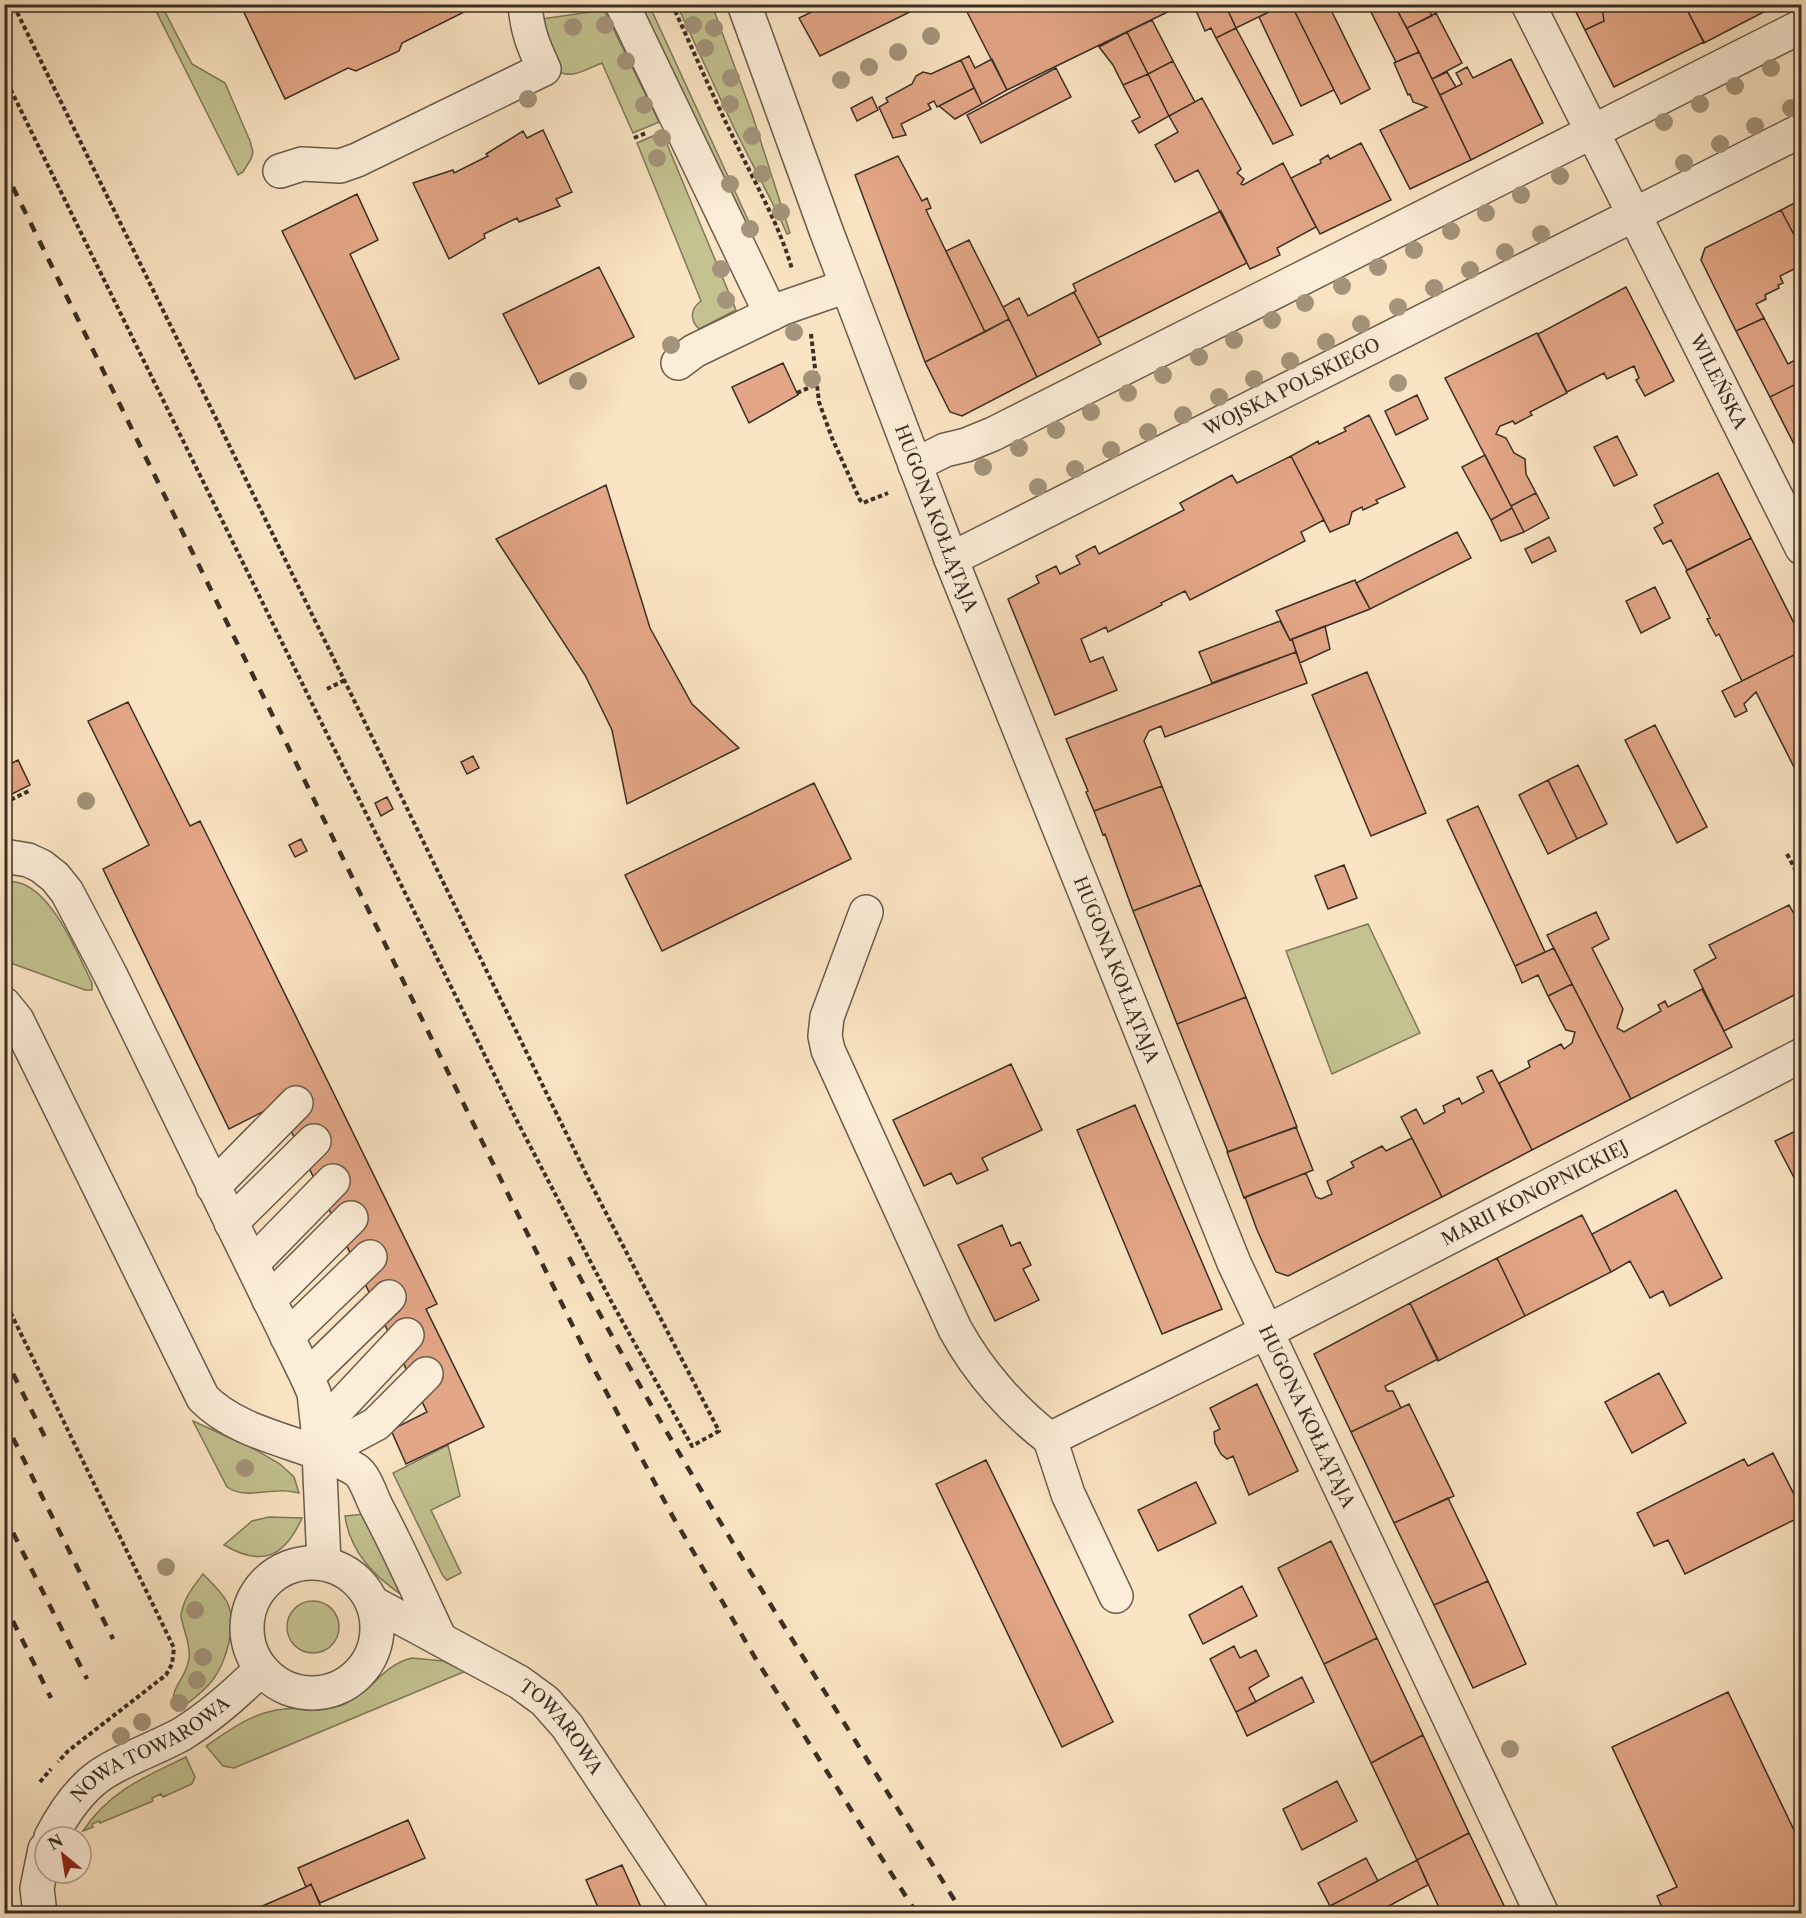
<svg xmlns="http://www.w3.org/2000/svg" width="1806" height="1918" font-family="'Libre Caslon Text',serif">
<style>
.green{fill:#c3c290;stroke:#7f785a;stroke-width:1.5}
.building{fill:#e3a686;stroke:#3b2e25;stroke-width:1.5}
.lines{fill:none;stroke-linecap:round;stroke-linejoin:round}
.minor-casing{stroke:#6b5c4c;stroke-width:36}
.path{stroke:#3b2e25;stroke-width:4;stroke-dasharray:4.5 3;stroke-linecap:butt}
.minor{stroke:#fcedd8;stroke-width:33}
.rail{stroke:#3b2e25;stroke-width:4.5;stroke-dasharray:10 10;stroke-linecap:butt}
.tree{fill:#a4947b}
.labels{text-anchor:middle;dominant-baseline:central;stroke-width:4.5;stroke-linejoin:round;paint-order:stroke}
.street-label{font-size:18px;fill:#3b2e25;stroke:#fcedd8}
</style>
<rect width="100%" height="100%" fill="#fbe4c3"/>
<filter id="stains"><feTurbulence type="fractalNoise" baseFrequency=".00333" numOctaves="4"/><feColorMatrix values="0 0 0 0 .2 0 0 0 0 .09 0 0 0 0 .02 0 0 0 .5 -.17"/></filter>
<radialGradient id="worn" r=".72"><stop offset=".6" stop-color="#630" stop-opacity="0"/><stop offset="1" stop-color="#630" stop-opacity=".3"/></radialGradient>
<!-- green -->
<path class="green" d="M153,5H168L165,12L192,64L225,83L250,141L253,152L251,159L243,172L238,175Z
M640,5H648L650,7L755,235L749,237Z
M677,5H712L752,114L790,233L787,234L779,216L734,128Z
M604,10L659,122L633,133L602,63C588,68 569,82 556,69L541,19Z
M662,132L736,310L699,329C689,319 691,308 701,301L637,143Z
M5,882C47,875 77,953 92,983V990H85L5,961Z
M1368,924L1420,1033L1332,1074L1286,951Z
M193,1421L254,1449L280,1464L294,1477L299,1493C293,1492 286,1490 279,1491C261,1491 243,1498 227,1487Z
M448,1445L460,1496L431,1510L461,1573L447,1580L443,1576L393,1473Z
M365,1514L403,1596C374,1576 350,1552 345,1516Z
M269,1517L302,1518C285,1556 263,1568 224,1545L252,1521Z
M203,1574C211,1582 221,1591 227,1602C238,1623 226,1663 212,1681C202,1693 190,1702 177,1711C165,1689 187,1680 189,1658C191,1644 183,1630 181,1616C183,1599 193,1587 203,1574Z
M287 1627a26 26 0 1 1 52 0a26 26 0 1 1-52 0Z
M412,1658L443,1661L466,1671L234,1768L223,1766L206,1746C231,1729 253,1712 284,1709C306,1706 328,1713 348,1702C374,1689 383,1665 412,1658Z
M186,1757L195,1777L192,1784L163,1797L161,1794L152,1798L153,1801L100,1823L99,1821L92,1824L93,1827L83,1831C109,1791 145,1777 186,1757Z"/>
<!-- building -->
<path class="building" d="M240,4H478V5L402,43L399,51L356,71L348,68L285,99Z
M828,4H926L820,56L799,18Z
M963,4H1184L1007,90Z
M1193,4H1225L1236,28L1216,38L1211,28L1205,31Z
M1225,4H1285L1236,28Z
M1285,4H1291L1334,90L1301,106L1259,17Z
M1291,4H1328L1370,89L1341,104Z
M1367,4H1394L1419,52L1396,62Z
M1413,4H1426L1432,16L1407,28L1398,12Z
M1572,4H1598L1603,14L1604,21L1585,30Z
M1598,4H1684L1704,42L1614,87L1585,30L1604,21L1603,14Z
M1684,4H1779L1704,43Z
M1436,13L1462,63L1432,79L1407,28Z
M1152,20L1173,61L1148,74L1127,32Z
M1236,28L1293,135L1273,144L1216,38Z
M1127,32L1148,74L1123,85L1113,65L1099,47Z
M1419,52L1471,160L1410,189L1380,130L1427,107L1413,102L1410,94L1408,95L1394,63Z
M969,56L975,68L992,59L1007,90L982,104L961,60Z
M1511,59L1543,123L1471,160L1440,95L1462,84L1456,73L1467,67L1473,78Z
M961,60L974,88L937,107L934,101L928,104L931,109L901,124L906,135L893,138L879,107L888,102L886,98L912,84L916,76L923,72L931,74Z
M1173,61L1195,102L1169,116L1148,74Z
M1056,68L1071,97L981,143L967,115Z
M1447,72L1456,87L1440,95L1432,79Z
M1148,74L1169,116L1139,133L1132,121L1140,117L1123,85Z
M974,88L982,104L955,119L939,106Z
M872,97L878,110L857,121L851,108Z
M1202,98L1241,169L1237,173L1244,179L1241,184L1243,185L1283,163L1316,227L1277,248L1280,255L1250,269L1198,170L1175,182L1155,145L1178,132L1169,116Z
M543,130L572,192L556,199L560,206L519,222L517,218L484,234L485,238L449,259L413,183L453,170L454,173L488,156L486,154L523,131L527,138Z
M1361,143L1391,200L1320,234L1291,178L1321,163L1320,160L1328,155L1330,159Z
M898,156L922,201L927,198L931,208L926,210L985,332L925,362L855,175Z
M357,194L378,240L350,254L399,359L355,379L282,231Z
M1802,199V250L1781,210Z
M1781,210L1802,250V265L1780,276L1783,283L1778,285L1779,288L1765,295L1766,299L1756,304L1764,318L1736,331L1701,260L1705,248Z
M1221,211L1247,263L1098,338L1074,292L1076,291L1073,284Z
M969,240L1009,319L985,332L946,251Z
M599,267L634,337L539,384L503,314Z
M1626,287L1674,381L1645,396L1636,380L1639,378L1634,366L1607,379L1604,373L1567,392L1538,334Z
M1074,292L1101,344L1037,377L1003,307L1019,298L1028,316Z
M1764,318L1788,364L1802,356V381L1770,397L1736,331Z
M1009,319L1037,377L962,416L950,412L925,362Z
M1537,333L1567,393L1530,412L1532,415L1515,424L1513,421L1500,426L1496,434L1506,438L1514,453L1525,459L1526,474L1536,493L1511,506L1445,378Z
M783,363L798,395L749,423L732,387Z
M1802,381V460L1770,397Z
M1417,395L1428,419L1396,435L1385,411Z
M1369,415L1405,487L1376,500L1378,503L1363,510L1362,507L1352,512L1349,524L1330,532L1291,456L1318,441L1319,444L1346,431L1344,428Z
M1617,436L1637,475L1614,486L1594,447Z
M1485,455L1512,508L1491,520L1462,467Z
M1291,456L1324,520L1301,532L1305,541L1190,600L1185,591L1161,603L1162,605L1108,632L1106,627L1081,639L1090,662L1103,657L1117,690L1055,715L1008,599L1039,583L1036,576L1056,566L1060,574L1080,564L1076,556L1095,546L1099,554L1184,510L1180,503L1232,475L1237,483Z
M1718,473L1751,538L1687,570L1671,540L1663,544L1654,528L1663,523L1654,505Z
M606,485L650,628L692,704L739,748L627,804L612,730L585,675L496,539Z
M1536,493L1549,518L1524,532L1511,506Z
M1512,508L1524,532L1501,541L1491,520Z
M1457,532L1471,558L1370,609L1356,583Z
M1549,537L1556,551L1532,563L1525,549Z
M1751,538L1802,639V651L1742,681L1719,634L1716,636L1707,619L1710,618L1686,571Z
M1355,580L1370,609L1290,640L1276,611Z
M1655,587L1670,618L1641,633L1626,601Z
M1280,621L1290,640L1292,639L1296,652L1212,683L1199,652Z
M1325,626L1330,649L1300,663L1292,639Z
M1802,651V783L1756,692L1744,704L1747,711L1735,717L1722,691Z
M1296,652L1307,683L1165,737L1161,726L1149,731L1144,741L1162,786L1094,811L1086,792L1088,791L1066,739Z
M1367,672L1426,813L1371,836L1312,695Z
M128,702L190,826L200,821L437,1304L426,1309L484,1427L406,1464L391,1430L427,1412L278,1104L229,1129L103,869L149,845L88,721Z
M1655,725L1707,827L1677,843L1625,740Z
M473,756L479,768L467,774L461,762Z
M18,760L30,785L4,798V767Z
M1578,765L1607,824L1577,839L1548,780Z
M1548,780L1577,839L1548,854L1519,795Z
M814,783L851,859L662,951L625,875Z
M1162,786L1201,885L1133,911L1105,834L1103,835L1094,811Z
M387,797L393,809L381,816L375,803Z
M1478,806L1545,952L1515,966L1447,820Z
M301,839L307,851L295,857L289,845Z
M1344,865L1357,898L1328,909L1315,876Z
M1201,885L1246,997L1177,1024L1133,911Z
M1789,905L1802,928V991L1724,1031L1694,970L1716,958L1709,945Z
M1596,912L1609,939L1592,948L1623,1009L1617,1028L1624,1032L1661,1011L1658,1005L1665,1001L1668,1007L1702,989L1732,1047L1631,1099L1547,935Z
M1554,948L1572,984L1548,996L1538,975L1522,983L1515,966Z
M1572,984L1631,1099L1532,1150L1499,1083L1530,1067L1528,1061L1561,1044L1564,1049L1572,1043L1575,1032L1566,1030L1548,996Z
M1246,997L1297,1127L1228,1152L1177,1024Z
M1011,1064L1042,1130L982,1158L988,1170L957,1184L951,1173L924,1186L893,1120Z
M1492,1070L1532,1150L1442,1197L1401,1117L1416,1109L1424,1124L1445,1112L1443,1106L1459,1098L1462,1104L1484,1092L1477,1077Z
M1135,1105L1222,1309L1162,1334L1077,1130Z
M1296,1127L1313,1170L1244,1198L1227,1152Z
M1802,1128V1193L1775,1141Z
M1412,1138L1442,1197L1288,1276L1276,1272L1257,1230L1245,1197L1306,1173L1316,1197L1321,1199L1332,1194L1327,1181L1354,1167L1351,1162L1382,1146L1386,1151Z
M1676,1190L1722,1278L1670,1306L1663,1291L1650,1298L1630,1261L1611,1272L1592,1234Z
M1582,1215L1611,1272L1525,1316L1497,1258Z
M1002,1225L1011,1246L1020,1242L1031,1265L1023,1269L1039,1300L995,1321L958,1245Z
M1497,1258L1525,1316L1438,1361L1410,1303Z
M1410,1303L1438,1359L1385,1386L1387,1391H1393L1401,1408L1351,1432L1314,1354Z
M1659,1373L1686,1423L1632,1453L1605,1402Z
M1257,1384L1298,1471L1249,1495L1233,1456L1227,1459L1221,1454L1215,1443L1214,1432L1220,1429L1210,1408Z
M1409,1404L1454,1496L1394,1523L1351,1432Z
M1773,1453L1802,1510V1516L1685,1574L1668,1540L1654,1546L1637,1513L1744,1459L1748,1466Z
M986,1460L1113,1722L1062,1747L936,1484Z
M1196,1482L1216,1523L1158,1551L1138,1510Z
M1448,1498L1488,1581L1434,1605L1394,1523Z
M1331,1541L1377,1638L1324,1664L1278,1568Z
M1488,1581L1526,1664L1473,1688L1434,1605Z
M1242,1586L1257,1616L1203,1644L1189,1615Z
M1377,1638L1423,1735L1371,1763L1324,1664Z
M1234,1646L1240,1658L1256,1650L1269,1676L1249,1688L1256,1702L1236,1712L1210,1659Z
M1302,1677L1314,1702L1247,1736L1236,1712Z
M1728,1692L1802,1847V1914H1665L1657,1896L1677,1887L1612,1747Z
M1423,1735L1469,1833L1417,1860L1371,1763Z
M1337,1781L1357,1821L1302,1850L1283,1809Z
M408,1820L425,1858L320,1903L311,1884L306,1887L298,1868Z
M1469,1833L1508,1914H1442L1417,1860Z
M1366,1858L1378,1881L1330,1906L1318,1883Z
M1417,1860L1428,1885L1374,1914H1333L1330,1906Z
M622,1865L644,1914H601L586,1880Z
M311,1884L324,1914H244L306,1887Z"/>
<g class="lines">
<!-- minor casing -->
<g class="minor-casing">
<g id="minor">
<path d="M622,4L771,314"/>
<path id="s1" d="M744,4L827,233L951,559L1234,1263L1542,1914"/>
<path id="s2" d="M1528,4L1802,548"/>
<path d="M280,171L302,164L340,166L357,160L544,69C533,45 527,31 525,4"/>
<path d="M678,363L694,351L783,308L847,286"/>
<path d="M915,465L945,450L966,445L993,434L1802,26"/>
<path id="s3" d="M951,559L1802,130"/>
<path d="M4,856L28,860L41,866L55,877L67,892L110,974L307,1377L314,1393L318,1430L324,1563"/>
<path id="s4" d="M866,912L827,1017L825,1036L828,1050L955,1329C978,1371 1012,1410 1050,1439L1266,1332L1802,1055"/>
<path d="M4,1004L17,1020L203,1398C242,1438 309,1442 356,1470C365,1476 371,1496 376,1506C399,1549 419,1594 440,1639"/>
<path d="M213,1187L296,1103"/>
<path d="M231,1223L314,1141"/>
<path d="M252,1264L333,1181"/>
<path d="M269,1300L351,1218"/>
<path d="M287,1337L370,1257"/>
<path d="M307,1377L389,1297"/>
<path d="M318,1430L407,1335"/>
<path d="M1050,1439L1068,1494L1116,1596"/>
<path d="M320,1454L376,1424L426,1374"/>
<circle cx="312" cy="1628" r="65"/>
<path id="s5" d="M373,1603L519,1682L545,1701L567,1726L692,1914"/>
<path id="s6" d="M51,1837C63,1814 78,1791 99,1776C121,1760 157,1748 182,1734C211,1716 236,1694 260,1670"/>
<path d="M40,1914L37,1888L45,1849"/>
</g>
</g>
<!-- path -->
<path class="path" d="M672,4C692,48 711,92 732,135C753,180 778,221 792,269
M4,76L516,1119L611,1301L692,1446L719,1431L591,1184L13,4
M634,138L646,133
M811,334L819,402L832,438L860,500L863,503L888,493
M797,393L817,384
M327,689L345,680
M4,803L31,790
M1787,854L1802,882
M4,1299L174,1648L172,1664L166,1675L68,1751L58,1762
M40,1782L51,1769"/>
<!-- minor -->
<use href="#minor" class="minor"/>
<!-- rail -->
<path class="rail" d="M4,169L594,1369L673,1517L757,1661L917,1914
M569,1257C689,1483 829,1696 963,1914
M4,1356L48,1443
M4,1420L113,1639
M4,1515L87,1679
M4,1603L51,1698"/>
</g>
<!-- trees -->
<g class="tree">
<circle cx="605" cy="25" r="9"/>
<circle cx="693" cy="25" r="9"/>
<circle cx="573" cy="27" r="9"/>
<circle cx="714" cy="28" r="9"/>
<circle cx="931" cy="36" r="9"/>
<circle cx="705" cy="48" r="9"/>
<circle cx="898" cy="52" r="9"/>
<circle cx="626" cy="61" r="9"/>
<circle cx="869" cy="67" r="9"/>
<circle cx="1771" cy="68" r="9"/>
<circle cx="731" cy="78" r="9"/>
<circle cx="841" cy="80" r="9"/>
<circle cx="1735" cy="86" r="9"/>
<circle cx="528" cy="99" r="9"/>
<circle cx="730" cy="104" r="9"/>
<circle cx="1700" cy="104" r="9"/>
<circle cx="644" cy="105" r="9"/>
<circle cx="1791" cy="108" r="9"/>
<circle cx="1664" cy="122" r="9"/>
<circle cx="1755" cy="126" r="9"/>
<circle cx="752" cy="136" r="9"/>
<circle cx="662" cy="138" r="9"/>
<circle cx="1720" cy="144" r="9"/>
<circle cx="657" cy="158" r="9"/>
<circle cx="1684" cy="163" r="9"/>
<circle cx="762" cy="174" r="9"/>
<circle cx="1560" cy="176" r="9"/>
<circle cx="730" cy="184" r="9"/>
<circle cx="1521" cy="195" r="9"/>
<circle cx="781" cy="212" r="9"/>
<circle cx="1486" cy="213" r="9"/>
<circle cx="750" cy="229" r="9"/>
<circle cx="1451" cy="231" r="9"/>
<circle cx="1541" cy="234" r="9"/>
<circle cx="1414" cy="250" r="9"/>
<circle cx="1505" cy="252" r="9"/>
<circle cx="1378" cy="267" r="9"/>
<circle cx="721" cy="269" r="9"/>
<circle cx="1470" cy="270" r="9"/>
<circle cx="1342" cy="286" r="9"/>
<circle cx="1434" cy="288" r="9"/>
<circle cx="726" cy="300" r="9"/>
<circle cx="1305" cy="303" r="9"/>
<circle cx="1398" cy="307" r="9"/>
<circle cx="1272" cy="320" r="9"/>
<circle cx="1361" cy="324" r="9"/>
<circle cx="794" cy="332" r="9"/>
<circle cx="1234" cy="340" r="9"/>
<circle cx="1326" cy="342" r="9"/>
<circle cx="671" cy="345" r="9"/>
<circle cx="1199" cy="357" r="9"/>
<circle cx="1290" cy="361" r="9"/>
<circle cx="1163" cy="375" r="9"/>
<circle cx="812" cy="379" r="9"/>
<circle cx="1254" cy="379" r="9"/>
<circle cx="578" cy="381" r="9"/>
<circle cx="1398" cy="383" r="9"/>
<circle cx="1128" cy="393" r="9"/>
<circle cx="1219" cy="397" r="9"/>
<circle cx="1091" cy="412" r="9"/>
<circle cx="1183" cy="415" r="9"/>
<circle cx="1056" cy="430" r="9"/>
<circle cx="1148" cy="432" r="9"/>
<circle cx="1019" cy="448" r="9"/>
<circle cx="1111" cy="450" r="9"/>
<circle cx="983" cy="467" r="9"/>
<circle cx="1075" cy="469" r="9"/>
<circle cx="1038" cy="487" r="9"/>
<circle cx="86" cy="801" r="9"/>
<circle cx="245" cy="1468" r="9"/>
<circle cx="166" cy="1567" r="9"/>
<circle cx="195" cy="1610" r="9"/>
<circle cx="203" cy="1657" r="9"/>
<circle cx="197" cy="1680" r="9"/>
<circle cx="179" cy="1703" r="9"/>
<circle cx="142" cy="1722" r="9"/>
<circle cx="121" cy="1736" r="9"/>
<circle cx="1510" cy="1749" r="9"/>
</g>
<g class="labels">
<!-- street labels -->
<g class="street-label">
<text stroke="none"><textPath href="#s2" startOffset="423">WILEŃSKA</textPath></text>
<text stroke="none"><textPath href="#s3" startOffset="382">WOJSKA POLSKIEGO</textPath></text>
<text stroke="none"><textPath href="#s1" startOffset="549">HUGONA KOŁŁĄTAJA</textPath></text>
<text stroke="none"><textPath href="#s1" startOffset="1035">HUGONA KOŁŁĄTAJA</textPath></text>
<text stroke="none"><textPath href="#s4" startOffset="1142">MARII KONOPNICKIEJ</textPath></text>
<text stroke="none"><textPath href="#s1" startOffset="1521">HUGONA KOŁŁĄTAJA</textPath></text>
<text stroke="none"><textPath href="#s5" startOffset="228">TOWAROWA</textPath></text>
<text stroke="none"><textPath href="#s6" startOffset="136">NOWA TOWAROWA</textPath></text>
</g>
</g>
<!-- margin -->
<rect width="1806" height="1918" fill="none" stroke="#fbe4c3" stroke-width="24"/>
<rect x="6" y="6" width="1794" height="1906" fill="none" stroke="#3b2e25" stroke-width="3"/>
<rect x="12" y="12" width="1782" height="1894" fill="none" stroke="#3b2e25" stroke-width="1.5"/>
<!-- north arrow -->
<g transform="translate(63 1855) rotate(330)"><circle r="28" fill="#fcedd8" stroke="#afa190" stroke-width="1.5"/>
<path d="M0-4.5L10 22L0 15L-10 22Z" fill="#8f2418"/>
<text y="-9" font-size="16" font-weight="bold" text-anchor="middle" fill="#3b2e25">N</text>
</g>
<rect width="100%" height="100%" filter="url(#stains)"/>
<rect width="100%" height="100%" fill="url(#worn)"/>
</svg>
